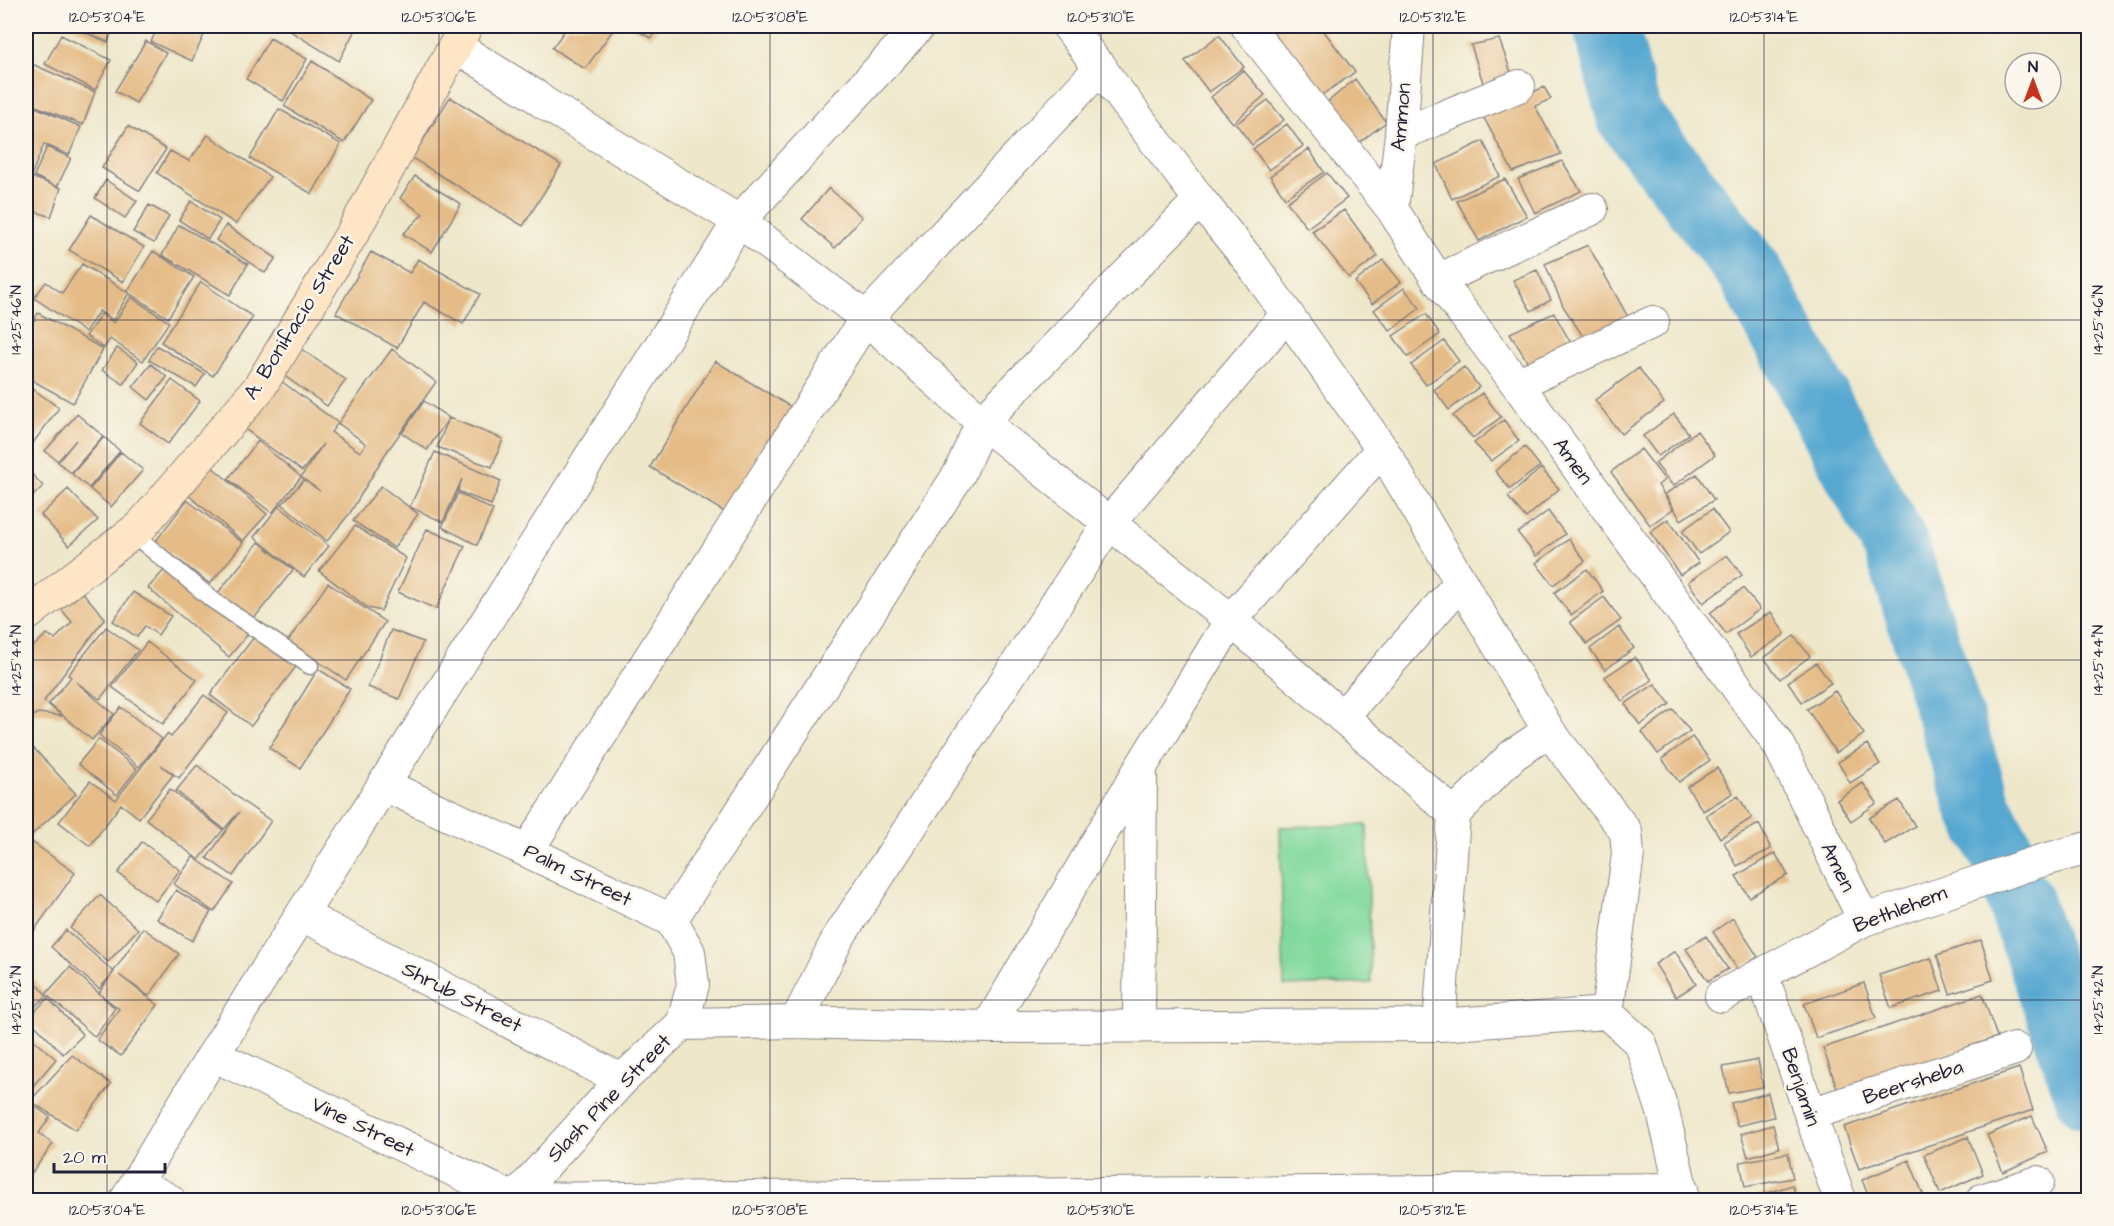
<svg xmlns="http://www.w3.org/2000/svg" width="2114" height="1226" font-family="'Architects Daughter',sans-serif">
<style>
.green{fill:#81d99d;stroke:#527e6c;stroke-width:1.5}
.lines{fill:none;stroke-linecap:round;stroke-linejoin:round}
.river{stroke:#56a8d1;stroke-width:66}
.building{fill:#e5bc87}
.service-casing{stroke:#888482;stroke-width:19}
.minor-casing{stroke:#888482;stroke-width:34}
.secondary-casing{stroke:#888482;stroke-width:35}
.service{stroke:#fff;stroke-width:16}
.minor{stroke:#fff;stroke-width:32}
.secondary{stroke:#fee5c5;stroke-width:33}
.ticks{fill:none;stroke:#22223b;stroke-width:1.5;stroke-opacity:0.45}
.labels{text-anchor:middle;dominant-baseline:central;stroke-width:5;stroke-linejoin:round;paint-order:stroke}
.street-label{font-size:21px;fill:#22223b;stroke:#fbf7ec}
.neatline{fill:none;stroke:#22223b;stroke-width:2}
.ticks-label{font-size:15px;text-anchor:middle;fill:#22223b}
</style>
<rect width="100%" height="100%" fill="#fbf7ec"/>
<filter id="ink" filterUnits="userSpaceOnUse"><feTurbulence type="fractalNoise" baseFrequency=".0167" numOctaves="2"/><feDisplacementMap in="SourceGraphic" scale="12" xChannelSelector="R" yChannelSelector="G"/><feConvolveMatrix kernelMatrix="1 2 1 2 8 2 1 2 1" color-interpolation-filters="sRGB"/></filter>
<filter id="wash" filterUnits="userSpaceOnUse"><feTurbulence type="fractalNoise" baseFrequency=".008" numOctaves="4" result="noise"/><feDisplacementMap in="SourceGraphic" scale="24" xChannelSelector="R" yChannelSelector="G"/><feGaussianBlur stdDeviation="1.35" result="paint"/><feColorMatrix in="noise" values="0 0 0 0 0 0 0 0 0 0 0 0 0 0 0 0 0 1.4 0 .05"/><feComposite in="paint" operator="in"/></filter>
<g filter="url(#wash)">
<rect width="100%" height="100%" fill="#eee7ca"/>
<!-- green -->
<path class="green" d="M1367,825L1371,983L1284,986L1280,827Z"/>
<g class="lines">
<!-- river -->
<path class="river" d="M1606,26L1629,116L1749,271L1897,548L1979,808L2002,852
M2019,899L2088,1097"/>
</g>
<g id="blocks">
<!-- building -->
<path class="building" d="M69,26H114L108,42Z
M158,26H208L192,61L151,42Z
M291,26H357L339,61L290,31Z
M568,26H616L585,69L552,48Z
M629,26H659L651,38Z
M1266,26H1320L1355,72L1319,97L1293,59Z
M1430,26H1505L1504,31L1430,27Z
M61,35L111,60L95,90L45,64Z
M1219,35L1244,67L1209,92L1185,61Z
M270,38L307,59L283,101L246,79Z
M1499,39L1512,75L1485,89L1471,45Z
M146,41L166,53L136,103L115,91Z
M312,61L371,100L344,143L284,106Z
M32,64L95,92L83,125L26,102V80Z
M1243,70L1265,95L1233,123L1211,97Z
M1355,79L1386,122L1356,145L1324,105Z
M1544,87L1551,99L1535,106L1561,154L1513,172L1483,116Z
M450,97L561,165L523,226L412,158Z
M1268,100L1284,120L1252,145L1236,124Z
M26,103L81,127L69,155L44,144L31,176L26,173Z
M279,109L341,144L312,194L250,158Z
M1287,124L1303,146L1269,170L1253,149Z
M128,126L166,149L140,191L102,168Z
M208,135L270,177L236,224L157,173L170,151L189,161Z
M1483,141L1500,176L1452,199L1436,164Z
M47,147L71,158L57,187L34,176Z
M1309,149L1324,172L1285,198L1270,176Z
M1562,161L1581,191L1535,213L1518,179Z
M1327,173L1347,198L1307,228L1287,202Z
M26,175L61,188L51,217L26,208Z
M415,176L461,204L432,252L403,234L423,214L400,198Z
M1505,179L1527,216L1479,241L1457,201Z
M106,180L137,201L125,218L95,198Z
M829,188L862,217L835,248L802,219Z
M191,201L220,220L208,239L179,220Z
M149,205L169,216L154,243L133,232Z
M1344,210L1378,256L1349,278L1312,231Z
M91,215L144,247L123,282L69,250Z
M26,221L35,226L26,246Z
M179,225L248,264L230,295L162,255Z
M226,225L276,258L265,273L216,240Z
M1588,245L1629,319L1586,341L1563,306L1545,264Z
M153,251L194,277L168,318L127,292Z
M371,252L410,273L418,259L480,294L463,324L424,302L397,348L336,313Z
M1383,260L1401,282L1372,304L1355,282Z
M82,264L129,293L113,320L99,311L85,332L34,298L46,282L62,293Z
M1537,270L1551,300L1531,311L1513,280Z
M201,282L253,317L213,376L161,342Z
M1404,288L1420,308L1390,331L1374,310Z
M131,297L169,322L143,361L110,339L104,348L86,336L101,314L114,323Z
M38,313L103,349L73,403L26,377V335Z
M1554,313L1573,347L1530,366L1510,333Z
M1426,314L1440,334L1408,357L1393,336Z
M1444,341L1459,361L1426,385L1411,365Z
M157,346L205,374L196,387L149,360Z
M117,348L138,362L123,384L102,370Z
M301,349L346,380L327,406L283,375Z
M392,349L436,382L384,456L350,513L327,541L282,504L304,480L320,491L301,477L323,444L302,471L245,429L281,381L338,423L331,432L360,452L366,444L338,423Z
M715,361L796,410L731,516L650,467Z
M151,364L167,377L149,400L133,387Z
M1464,367L1479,387L1449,410L1434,390Z
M1639,368L1664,403L1621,434L1595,400Z
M172,380L200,401L168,444L140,423Z
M26,384L59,408L30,447L26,444Z
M1482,393L1501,417L1473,438L1453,416Z
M424,401L449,418L427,450L402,433Z
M77,414L103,436L71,473L58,462L76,440L58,461L45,451Z
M1674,414L1689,434L1658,456L1643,436Z
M449,418L503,439L492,467L437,447Z
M1504,420L1519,441L1491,461L1474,443Z
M1697,431L1715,455L1673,486L1655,463Z
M104,437L120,451L89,488L72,474Z
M258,441L301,477L272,513L228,479Z
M1525,447L1540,466L1510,489L1495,471Z
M1641,449L1665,480L1658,485L1673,509L1650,525L1611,472Z
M121,452L143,470L111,507L90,489Z
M435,452L501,481L491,505L458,491L462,479L443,522L410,507Z
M211,466L267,514L243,541L187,494Z
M26,468L43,486L26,503Z
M1541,468L1559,489L1526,518L1508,497Z
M1697,474L1714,500L1681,520L1665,494Z
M381,486L418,514L394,548L353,521Z
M68,489L98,520L69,546L41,515Z
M458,493L493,510L477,545L442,527Z
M187,500L243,543L210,584L155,542Z
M279,506L329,546L304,577L254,537Z
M1712,509L1729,532L1699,554L1682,531Z
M1548,511L1565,534L1536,556L1518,533Z
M1668,519L1699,563L1680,575L1650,532Z
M355,526L406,558L381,611L368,608L319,571Z
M427,529L465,546L436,609L398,592Z
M1569,539L1585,561L1553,585L1536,563Z
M259,542L293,570L251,622L217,594Z
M1727,555L1742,575L1703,603L1688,582Z
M167,567L248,634L229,657L148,588Z
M1587,569L1603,591L1571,615L1554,593Z
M328,583L385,622L346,680L288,641Z
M1743,588L1760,609L1726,634L1710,613Z
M133,592L171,616L158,635L145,626L137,637L113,621Z
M83,593L105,618L44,701L62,716L38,713L26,721V653L47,634L55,639L72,622L61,609Z
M1604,597L1621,620L1587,644L1570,622Z
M1771,612L1785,634L1751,657L1736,634Z
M106,627L138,650L100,699L76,682L114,714L92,740L49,704L71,677L68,675Z
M1619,627L1634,648L1605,670L1590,649Z
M391,630L423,642L399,699L368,687Z
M257,633L298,664L251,726L210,695Z
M1794,636L1810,656L1780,679L1764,658Z
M147,642L197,680L163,724L112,687Z
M1635,657L1652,680L1622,701L1605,677Z
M1816,663L1831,683L1802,702L1788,682Z
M318,669L350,689L300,768L269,748Z
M1655,684L1670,704L1640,725L1625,704Z
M1835,691L1864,734L1836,753L1807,709Z
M204,695L228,713L179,778L161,765L173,775L139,818L121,804L90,846L59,822L90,781L116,800L167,734L171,737Z
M121,707L162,739L139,767L99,735Z
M1673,709L1690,731L1658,754L1642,732Z
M1692,737L1710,760L1679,782L1662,759Z
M99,739L137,769L117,795L78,764Z
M28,742L76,794L26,840V745Z
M1867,744L1880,764L1850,783L1838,762Z
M197,765L245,803L271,821L233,876L207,858L239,812L224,829L176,791Z
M1717,768L1733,793L1703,811L1687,787Z
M1863,783L1877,803L1851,821L1837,800Z
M170,789L223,830L199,860L146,819Z
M1738,796L1752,818L1720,838L1706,815Z
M1899,800L1915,826L1885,844L1869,818Z
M1759,824L1771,849L1737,866L1724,842Z
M32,842L75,873L26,942V852Z
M142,842L180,870L156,901L118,873Z
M1775,853L1788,875L1749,897L1736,876Z
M193,857L233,884L214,912L174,884Z
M176,890L211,912L192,941L157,919Z
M100,895L138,929L108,962L70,928Z
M1733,918L1758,957L1738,970L1713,932Z
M143,928L179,954L149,996L119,975L158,1005L121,1056L97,1040L119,1009L99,993Z
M66,930L114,972L99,989L51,947Z
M1706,936L1728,969L1708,981L1686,949Z
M1981,940L1993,980L1950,994L1937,955Z
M1675,951L1696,984L1676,997L1655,964Z
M1931,958L1942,991L1891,1008L1879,975Z
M70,967L115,1008L95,1037L46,994Z
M26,970L47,996L26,1014Z
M1864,983L1876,1018L1816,1038L1804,1004Z
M1982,994L1997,1037L1838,1091L1823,1048Z
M48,998L83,1035L63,1054L28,1018Z
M26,1033L56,1059L26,1094Z
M72,1055L111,1084L76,1130L30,1101Z
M1758,1060L1763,1087L1729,1093L1723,1067Z
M2019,1068L2033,1110L1859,1169L1844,1127Z
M1768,1093L1774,1117L1737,1126L1731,1103Z
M26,1100L50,1117L39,1133L53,1144L31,1174L26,1170Z
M2032,1116L2048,1152L2003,1172L1987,1135Z
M1773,1125L1779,1148L1748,1157L1741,1134Z
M1968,1137L1983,1174L1940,1193L1924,1155Z
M1788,1153L1793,1178L1745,1187L1740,1162Z
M1909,1160L1925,1199L1920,1200H1870L1862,1180Z
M1792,1185L1798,1200H1757L1756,1197Z"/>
</g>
</g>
<g filter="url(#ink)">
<use href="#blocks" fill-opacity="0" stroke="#888482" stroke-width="1.5"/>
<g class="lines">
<!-- service casing -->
<g class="service-casing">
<path id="service" d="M132,533L214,601L310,666"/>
</g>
<!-- minor casing -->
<g class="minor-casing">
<path id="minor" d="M1068,26L1200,200L1251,263L1382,449L1549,731L1626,832L1628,854L1607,1013
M1247,26L1392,209L1438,280L1517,384L1779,745L1864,920
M455,46L534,95L544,103L739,221L866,318L982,422L1231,620L1454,814
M1401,134L1519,86
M1392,209L1401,134L1409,26
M1438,280L1592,209
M1517,384L1653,322
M1342,717L1461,582
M384,785L527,851L671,920L689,952L693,985L682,1024
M527,851L866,318L1101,67
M302,915L622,1080
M671,920L959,474L982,422L1200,200
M1762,974L1840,1200
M1721,996L1864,920L2037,862L2088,848
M796,1022L838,938L1109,523L1287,314
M682,1024L796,1022L988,1027L1439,1025L1607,1013L1641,1044L1663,1112L1684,1200
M1439,1025L1454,814L1513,755L1549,731
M988,1027L1141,767L1231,620L1382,449
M1139,1027L1141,770
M213,1055L514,1199L1682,1189
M1810,1114L2015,1049
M137,1183L169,1200
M126,1200L213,1055L739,221L919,26
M513,1200L622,1080L682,1024
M1982,1200L2038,1182"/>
</g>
<!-- secondary casing -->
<g class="secondary-casing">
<path id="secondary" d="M26,615L141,526L259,388L353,232L466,26"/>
</g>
<!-- service -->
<use href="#service" class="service"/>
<!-- minor -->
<use href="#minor" class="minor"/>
<!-- secondary -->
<use href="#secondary" class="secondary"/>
</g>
</g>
<!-- ticks -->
<path class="ticks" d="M107,26V1200M439,26V1200M770,26V1200M1101,26V1200M1433,26V1200M1764,26V1200M26,320H2088M26,660H2088M26,1000H2088"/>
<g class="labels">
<!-- street labels -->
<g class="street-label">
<text transform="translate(1401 117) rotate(-85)">Ammon</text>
<text transform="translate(299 317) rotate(-58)">A. Bonifacio Street</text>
<text transform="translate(1573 461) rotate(54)">Amen</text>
<text transform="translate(1838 867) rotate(64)">Amen</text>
<text transform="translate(578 875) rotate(26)">Palm Street</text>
<text transform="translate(1900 909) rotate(-21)">Bethlehem</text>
<text transform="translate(462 997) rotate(27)">Shrub Street</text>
<text transform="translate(1913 1082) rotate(-18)">Beersheba</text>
<text transform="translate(1801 1087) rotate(71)">Benjamin</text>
<text transform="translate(609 1098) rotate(-46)">Slash Pine Street</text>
<text transform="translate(363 1127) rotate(26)">Vine Street</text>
</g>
</g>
<!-- margin -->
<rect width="2114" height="1226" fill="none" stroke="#fbf7ec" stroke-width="66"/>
<!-- north arrow -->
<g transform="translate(2033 81)"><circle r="28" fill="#fbf7ec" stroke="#a4a2a5" stroke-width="1.5"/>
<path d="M0-4.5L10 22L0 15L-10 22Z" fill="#c8321e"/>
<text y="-9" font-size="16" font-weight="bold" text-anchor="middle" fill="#22223b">N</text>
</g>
<!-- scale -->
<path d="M54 1163v9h111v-9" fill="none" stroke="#22223b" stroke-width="3"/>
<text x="63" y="1163" font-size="18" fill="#22223b" stroke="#fbf7ec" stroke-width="4.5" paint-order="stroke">20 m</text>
<rect x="33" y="33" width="2048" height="1160" class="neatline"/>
<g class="ticks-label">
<text x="107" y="22">120°53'04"E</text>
<text x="439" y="22">120°53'06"E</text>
<text x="770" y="22">120°53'08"E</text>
<text x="1101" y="22">120°53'10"E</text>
<text x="1433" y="22">120°53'12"E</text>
<text x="1764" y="22">120°53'14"E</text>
<text transform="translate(16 320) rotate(-90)" y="5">14°25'46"N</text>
<text transform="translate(2098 320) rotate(-90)" y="5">14°25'46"N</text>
<text transform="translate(16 660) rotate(-90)" y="5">14°25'44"N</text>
<text transform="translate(2098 660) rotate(-90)" y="5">14°25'44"N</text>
<text transform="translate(16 1000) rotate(-90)" y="5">14°25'42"N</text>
<text transform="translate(2098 1000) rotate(-90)" y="5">14°25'42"N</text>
<text x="107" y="1215">120°53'04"E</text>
<text x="439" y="1215">120°53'06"E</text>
<text x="770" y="1215">120°53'08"E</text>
<text x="1101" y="1215">120°53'10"E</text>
<text x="1433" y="1215">120°53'12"E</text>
<text x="1764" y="1215">120°53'14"E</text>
</g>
</svg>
